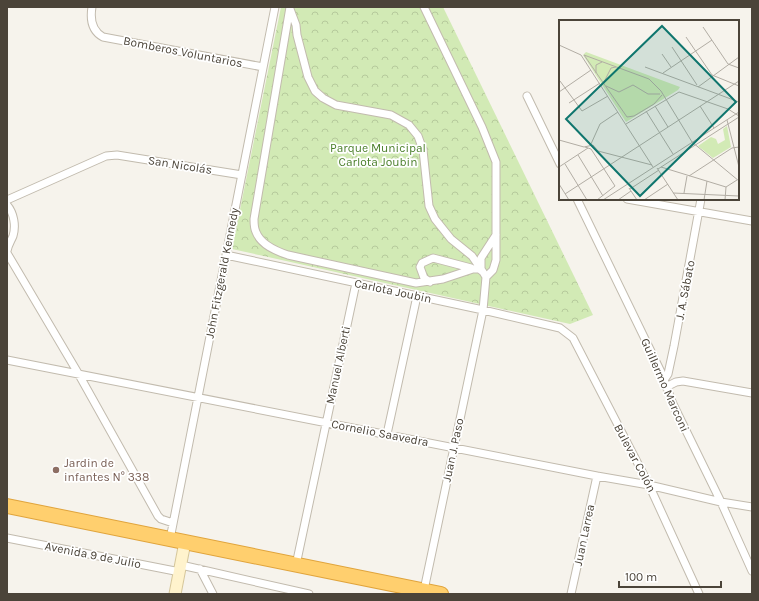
<svg xmlns="http://www.w3.org/2000/svg" width="759" height="601" font-family="Karla,sans-serif">
<style>
.forest{fill:url(#forest-crowns)}
.lines{fill:none;stroke-linecap:round;stroke-linejoin:round}
.street-casing{stroke:#c2bbae;stroke-width:9}
.secondary-casing{stroke:#d6c79b;stroke-width:13}
.highway-casing{stroke:#e0a43c;stroke-width:16}
.street{stroke:#fff;stroke-width:7}
.secondary{stroke:#fff3cd;stroke-width:11}
.highway{stroke:#ffcf6e;stroke-width:14}
.education-dot{fill:#8d6e63;stroke:#fff;stroke-width:1.5}
.labels{text-anchor:middle;dominant-baseline:central;stroke-width:3.5;stroke-linejoin:round;paint-order:stroke}
.street-label{font-size:12px;fill:#4b4439;stroke:#fff}
.park-label{font-size:12px;fill:#4a7f2a;stroke:#fff}
.education-label{font-size:12px;fill:#785e54;stroke:#fff;text-anchor:start}
.inset-road{fill:none;stroke:#b2ada4;stroke-width:1}
.view{fill:#0f766e;fill-opacity:0.15;stroke:#0f766e;stroke-width:2}
.inset-edge{fill:none;stroke:#4b4439;stroke-width:2}
</style>
<defs>
<pattern id="forest-crowns" width="20" height="18" patternUnits="userSpaceOnUse"><rect width="20" height="18" fill="#d2eab5"/><path d="M2 6a3 3 0 1 1 6 0M12 15a3 3 0 1 1 6 0" fill="none" stroke="#b6ca9c"/></pattern>
</defs>
<rect width="100%" height="100%" fill="#f6f3ec"/>
<!-- forest -->
<path class="forest" d="M281,7H443L593,315L570,324L232,249Z"/>
<g class="lines">
<!-- street casing -->
<g class="street-casing">
<path id="street" d="M92,7C90,19 92,31 103,37L263,67
M290,7L254,219C254,223 254,228 256,232C261,245 276,251 288,255L416,283L443,279L473,269H479L483,272L486,277
M424,7L482,127L496,162V260L493,270L486,277L483,310L424,590
M290,9L296,25L297,35L308,77L315,91L323,98L336,105L391,115L409,125L418,136L423,150L429,206L435,219L451,239L472,256L483,272
M527,96L560,164
M577,199L661,372L673,404L721,502L752,571
M627,199L752,221
M7,200L106,156L117,155L242,175
M7,205C14,213 16,226 13,236C11,241 8,245 7,251
M7,253L78,373L158,516L161,519L173,523
M226,255L483,310L560,328L573,338L649,485L699,594
M481,268V258L496,235
M430,282L424,278L420,267L422,263L433,258L471,268
M7,360L597,476L649,485L721,502L752,507
M664,380L668,374L674,346L701,199
M666,387L676,382L683,381L752,393
M387,434L417,296
M7,538L180,572
M170,539L275,7
M181,565L309,594
M296,565L356,283
M200,569L213,594
M571,594L597,476"/>
</g>
<!-- secondary casing -->
<g class="secondary-casing">
<path id="secondary" d="M175,594L185,542"/>
</g>
<!-- highway casing -->
<g class="highway-casing">
<path id="highway" d="M7,506L441,594"/>
</g>
<!-- street -->
<use href="#street" class="street"/>
<!-- secondary -->
<use href="#secondary" class="secondary"/>
<!-- highway -->
<use href="#highway" class="highway"/>
</g>
<!-- markers -->
<circle class="education-dot" cx="56" cy="470" r="4"/>
<g class="labels">
<!-- street labels -->
<g class="street-label">
<text transform="translate(183 52) rotate(11)">Bomberos Voluntarios</text>
<text transform="translate(180 165) rotate(9)">San Nicolás</text>
<text transform="translate(222 273) rotate(-79)">John Fitzgerald Kennedy</text>
<text transform="translate(685 290) rotate(-79)">J. A. Sábato</text>
<text transform="translate(393 291) rotate(12)">Carlota Joubin</text>
<text transform="translate(338 365) rotate(-78)">Manuel Alberti</text>
<text transform="translate(665 385) rotate(66)">Guillermo Marconi</text>
<text transform="translate(380 433) rotate(11)">Cornelio Saavedra</text>
<text transform="translate(453 450) rotate(-78)">Juan J. Paso</text>
<text transform="translate(635 458) rotate(62)">Bulevar Colón</text>
<text transform="translate(584 535) rotate(-78)">Juan Larrea</text>
<text transform="translate(93 555) rotate(11)">Avenida 9 de Julio</text>
</g>
<!-- park labels -->
<g class="park-label">
<text x="378" y="148">Parque Municipal<tspan x="378" dy="14">Carlota Joubin</tspan></text>
</g>
<!-- education labels -->
<g class="education-label">
<text x="64" y="463">Jardin de<tspan x="64" dy="14">infantes N° 338</tspan></text>
</g>
</g>
<!-- overview -->
<g transform="translate(559 20)">
<rect width="180" height="180" fill="#f6f3ec"/>
<path d="M168,106L172,127L154,138L139,126L152,117L157,119L159,124L166,120L164,109Z" fill="#d2eab5"/>
<path d="M27,32L121,67L119,70L67,102L24,35Z" fill="#d2eab5"/>
<path class="inset-road" d="M144,7L169,44L180,48M127,17L153,55L180,66M0,25L22,35L94,147M113,27L138,65M103,34L112,47M86,47L180,82M37,53V45L43,42M104,53L153,20M1,61L23,91L49,76M44,64L52,48L57,47M47,66L60,72L74,65L89,74H101M139,67L180,37M0,72L32,50M103,75L95,84L75,96L68,97L25,35L90,59L102,71L133,122M10,83L41,63M96,86L109,107M141,86L155,108M87,91L114,134M168,100L180,147M67,104L120,72L169,89L180,96M0,120L25,127L34,125L39,131L93,145M133,122L180,161M32,124L41,104L59,92M26,127L32,129L56,166L38,180M19,135L44,176M6,144L28,180M0,147L29,128M102,147L167,167M98,148L119,180M99,149L180,97M130,156L173,128L180,127M0,164L10,180M70,168L78,180M71,169L100,150M114,173L180,176M125,173L128,156M6,174L180,61M44,180L180,92M59,180L72,171M85,180L109,164M145,180L148,161M166,180L167,167L178,160"/>
<path class="view" d="M103,6L177,82L81,176L7,99Z"/>
<rect width="180" height="180" class="inset-edge"/>
</g>
<!-- border -->
<rect width="759" height="601" fill="none" stroke="#4b4439" stroke-width="16"/>
<!-- scale -->
<path d="M619 581v6h102v-6" fill="none" stroke="#4b4439" stroke-width="2"/>
<text x="625" y="581" font-size="12" fill="#4b4439" stroke="#ffffff" stroke-width="3" paint-order="stroke">100 m</text>
</svg>
